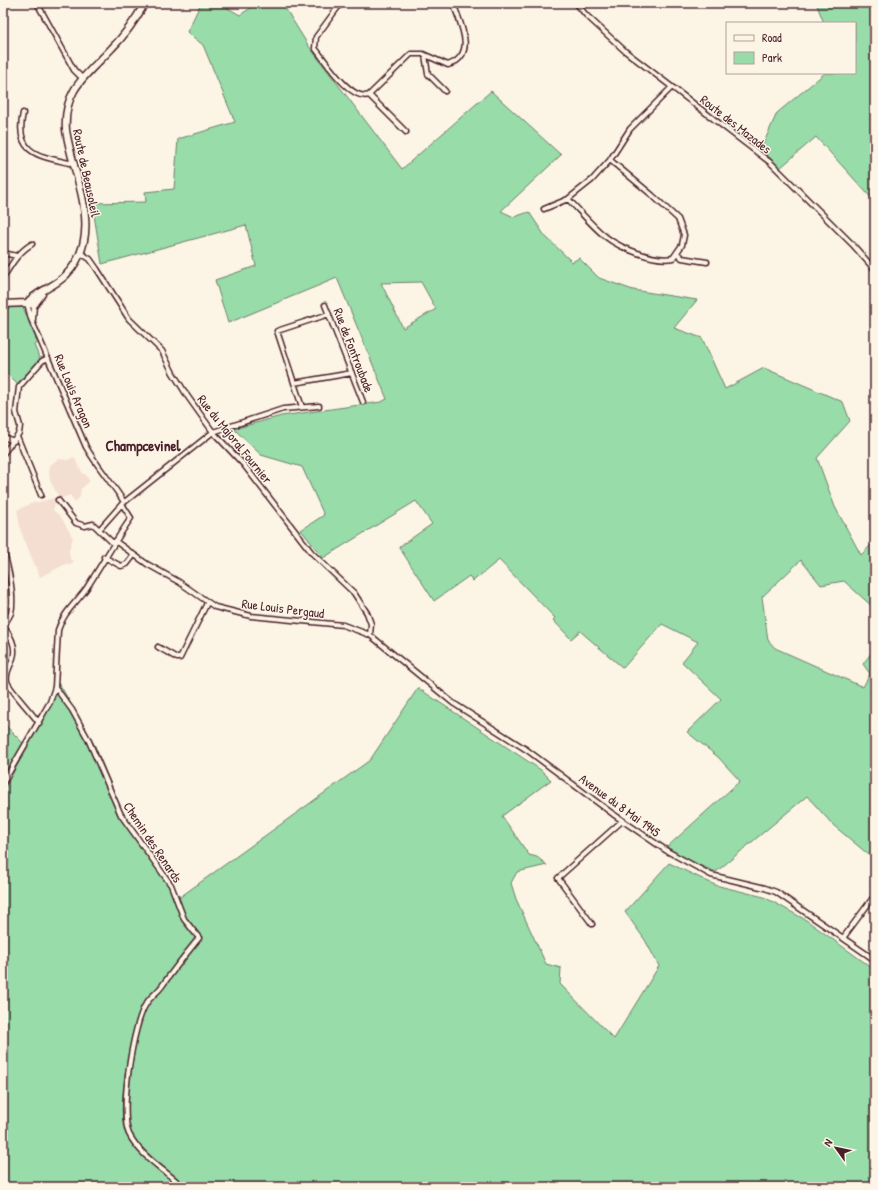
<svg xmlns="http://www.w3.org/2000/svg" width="878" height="1190" font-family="'Patrick Hand',sans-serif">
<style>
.built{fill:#f4ded2}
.green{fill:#97dca9;stroke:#707e6a;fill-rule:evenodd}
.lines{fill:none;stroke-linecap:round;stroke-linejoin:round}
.minor-casing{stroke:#4a1f2b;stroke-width:7}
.secondary-casing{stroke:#4a1f2b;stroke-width:9}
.minor{stroke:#fcf5e5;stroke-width:4}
.secondary{stroke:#fcf5e5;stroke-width:6}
.labels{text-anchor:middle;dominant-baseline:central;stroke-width:3;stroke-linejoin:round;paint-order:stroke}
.street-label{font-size:13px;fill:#4a1f2b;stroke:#fcf5e5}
.quarter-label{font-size:15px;font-weight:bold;fill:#4a1f2b;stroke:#fcf5e5}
</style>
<rect width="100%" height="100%" fill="#fcf5e5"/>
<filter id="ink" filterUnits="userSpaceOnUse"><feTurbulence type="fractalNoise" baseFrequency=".025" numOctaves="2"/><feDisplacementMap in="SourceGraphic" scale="8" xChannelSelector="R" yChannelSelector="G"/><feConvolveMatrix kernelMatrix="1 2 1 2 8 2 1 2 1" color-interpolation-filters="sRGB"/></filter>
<g filter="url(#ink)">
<!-- built -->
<path class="built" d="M74,457L83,474H85L90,481L81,489L80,497L75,502L70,495L60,499L50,481L49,472V466L54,462L58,459L68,460Z
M54,498L56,500L53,510L61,517L73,538L69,550L70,559L74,561L71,564H66L40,577L21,532L17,510L30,504Z"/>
<!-- green -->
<path class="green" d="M201,3H219L240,15L258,3H282L308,45L402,169L491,91L561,155L501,211L514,217L529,212L545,236L572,262L579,258L599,278L633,290L697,300L674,328L702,338L725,389L764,368L843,402L850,421L817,458L835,507L861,555L875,541V609L844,581L821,585L801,560L762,597L768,640L775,648L863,687L870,674L863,664L875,648V860L833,825L807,796L716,872L689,861L667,847L740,781L718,757L687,732L721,699L682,662L698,642L662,624L623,668L580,631L571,639L553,620L555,618L499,560L473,581L469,576L434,601L399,547L432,524L416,501L323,558L301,530L324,515L302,467L261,455L234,429L281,416L381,402L387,399L337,278L228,323L215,280L256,266L246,225L102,264L92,203L146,202L145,192L174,189L178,139L235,122L203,45L187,32ZM421,282L436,309L403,328L381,283Z
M816,3H875L874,201L816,137L780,168L761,149L777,113L825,73H855V23H824Z
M3,307H23L38,343L34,345L40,359L17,384L3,370Z
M59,683L95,746L121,809L180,897L370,760L418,688L541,770L551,780L502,816L529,855L537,857L547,865L517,872L511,883L516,899L546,964L561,968L560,984L614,1039L659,966L645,940L625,912L669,863L715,885L764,897L806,920L875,970V1187H3V791L52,703Z
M3,723L25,745L3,780Z"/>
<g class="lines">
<!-- minor casing -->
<g class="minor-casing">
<path id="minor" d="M37,3L74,70L82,78
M341,3L316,37L315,48C325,60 351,102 369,95
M576,3L586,15L625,51L771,163L853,245L875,270
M425,55L428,74L445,91
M369,95L411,54H423L448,65C478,55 460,23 453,3
M369,95L406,132
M23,113C14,153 38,156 69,163L73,162
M568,199C580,211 592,226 606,237C620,248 655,262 673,258L682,245L684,235L678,219L652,195L610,160
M544,209L568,199L592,180L610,160L630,129L672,87
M3,253L17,256
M677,253L682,258L707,262
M82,254L90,259L97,269L129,319L162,351L173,373L188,397L213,432L244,465L312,553L354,593L367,613L371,624L370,635
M3,278C11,265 18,252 32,244
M27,303L31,319L86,447C97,466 112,483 124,502
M325,305L363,402
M33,319L34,305
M294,383L352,373
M302,407L277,331L329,314
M17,436L41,495
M3,437L14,441
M3,454L19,433L20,426L16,412L19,387L42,361L48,358
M58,500L76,523L85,526L93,524L114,544
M99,530L122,504L213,432L283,409L319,406
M115,541L147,564L179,582L215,607L251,616L343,625L370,635L453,703L527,750L613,814L667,851L711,875L765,888L776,892L875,960
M3,550C8,565 15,597 11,613C9,617 6,622 3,627
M104,557L121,566L127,564L134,555
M3,626C10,635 17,646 13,658C11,667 5,671 7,681C8,688 33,714 39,723
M158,647L177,658H180L207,603
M55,687L72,710L88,739L121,815L171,885L184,919L199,938C186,954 174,969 162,986C157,993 150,997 146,1004C133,1023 119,1113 129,1134C140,1156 166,1171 183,1187
M3,783L50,702L55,687L58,630C63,613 76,603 86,589C101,566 115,541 131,518L122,504
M592,924L558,878L622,821
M843,938L875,895"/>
</g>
<!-- secondary casing -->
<g class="secondary-casing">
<path id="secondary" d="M27,303C35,292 55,287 66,275C106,234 73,178 66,130C63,89 87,75 112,48C125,35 136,19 145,3
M3,304L27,303L34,305L42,294"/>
</g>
<!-- minor -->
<use href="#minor" class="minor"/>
<!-- secondary -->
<use href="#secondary" class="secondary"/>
</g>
</g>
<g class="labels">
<!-- street labels -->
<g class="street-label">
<text transform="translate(736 124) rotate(38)">Route des Mazades</text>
<text transform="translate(87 173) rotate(78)">Route de Beausoleil</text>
<text transform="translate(354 350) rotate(69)">Rue de Fontroubade</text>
<text transform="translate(74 391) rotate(67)">Rue Louis Aragon</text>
<text transform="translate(235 439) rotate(51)">Rue du Majoral Fournier</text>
<text transform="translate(283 608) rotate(7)">Rue Louis Pergaud</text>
<text transform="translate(620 805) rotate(36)">Avenue du 8 Mai 1945</text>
<text transform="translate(153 842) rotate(56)">Chemin des Renards</text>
</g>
<!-- quarter labels -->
<g class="quarter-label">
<text x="143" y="445">Champcevinel</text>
</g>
</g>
<!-- margin -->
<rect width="878" height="1190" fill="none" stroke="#fcf5e5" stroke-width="16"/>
<rect x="8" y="8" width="862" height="1174" fill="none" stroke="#4a1f2b" stroke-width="1.5" filter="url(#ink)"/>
<!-- legend -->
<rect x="726" y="22" width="130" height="52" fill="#fcf5e5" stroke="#b59f9b"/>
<rect x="734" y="35" width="20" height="6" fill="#fcf5e5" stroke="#b59f9b"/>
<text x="762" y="42" font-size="12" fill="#4a1f2b">Road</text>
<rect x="734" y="52" width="20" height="12" fill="#97dca9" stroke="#b59f9b"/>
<text x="762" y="62" font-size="12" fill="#4a1f2b">Park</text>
<!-- north arrow -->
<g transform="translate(836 1148) rotate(303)" stroke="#fcf5e5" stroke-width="3" paint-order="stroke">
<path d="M0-3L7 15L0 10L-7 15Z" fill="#4a1f2b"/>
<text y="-6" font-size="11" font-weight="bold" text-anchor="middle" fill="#4a1f2b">N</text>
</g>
</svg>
